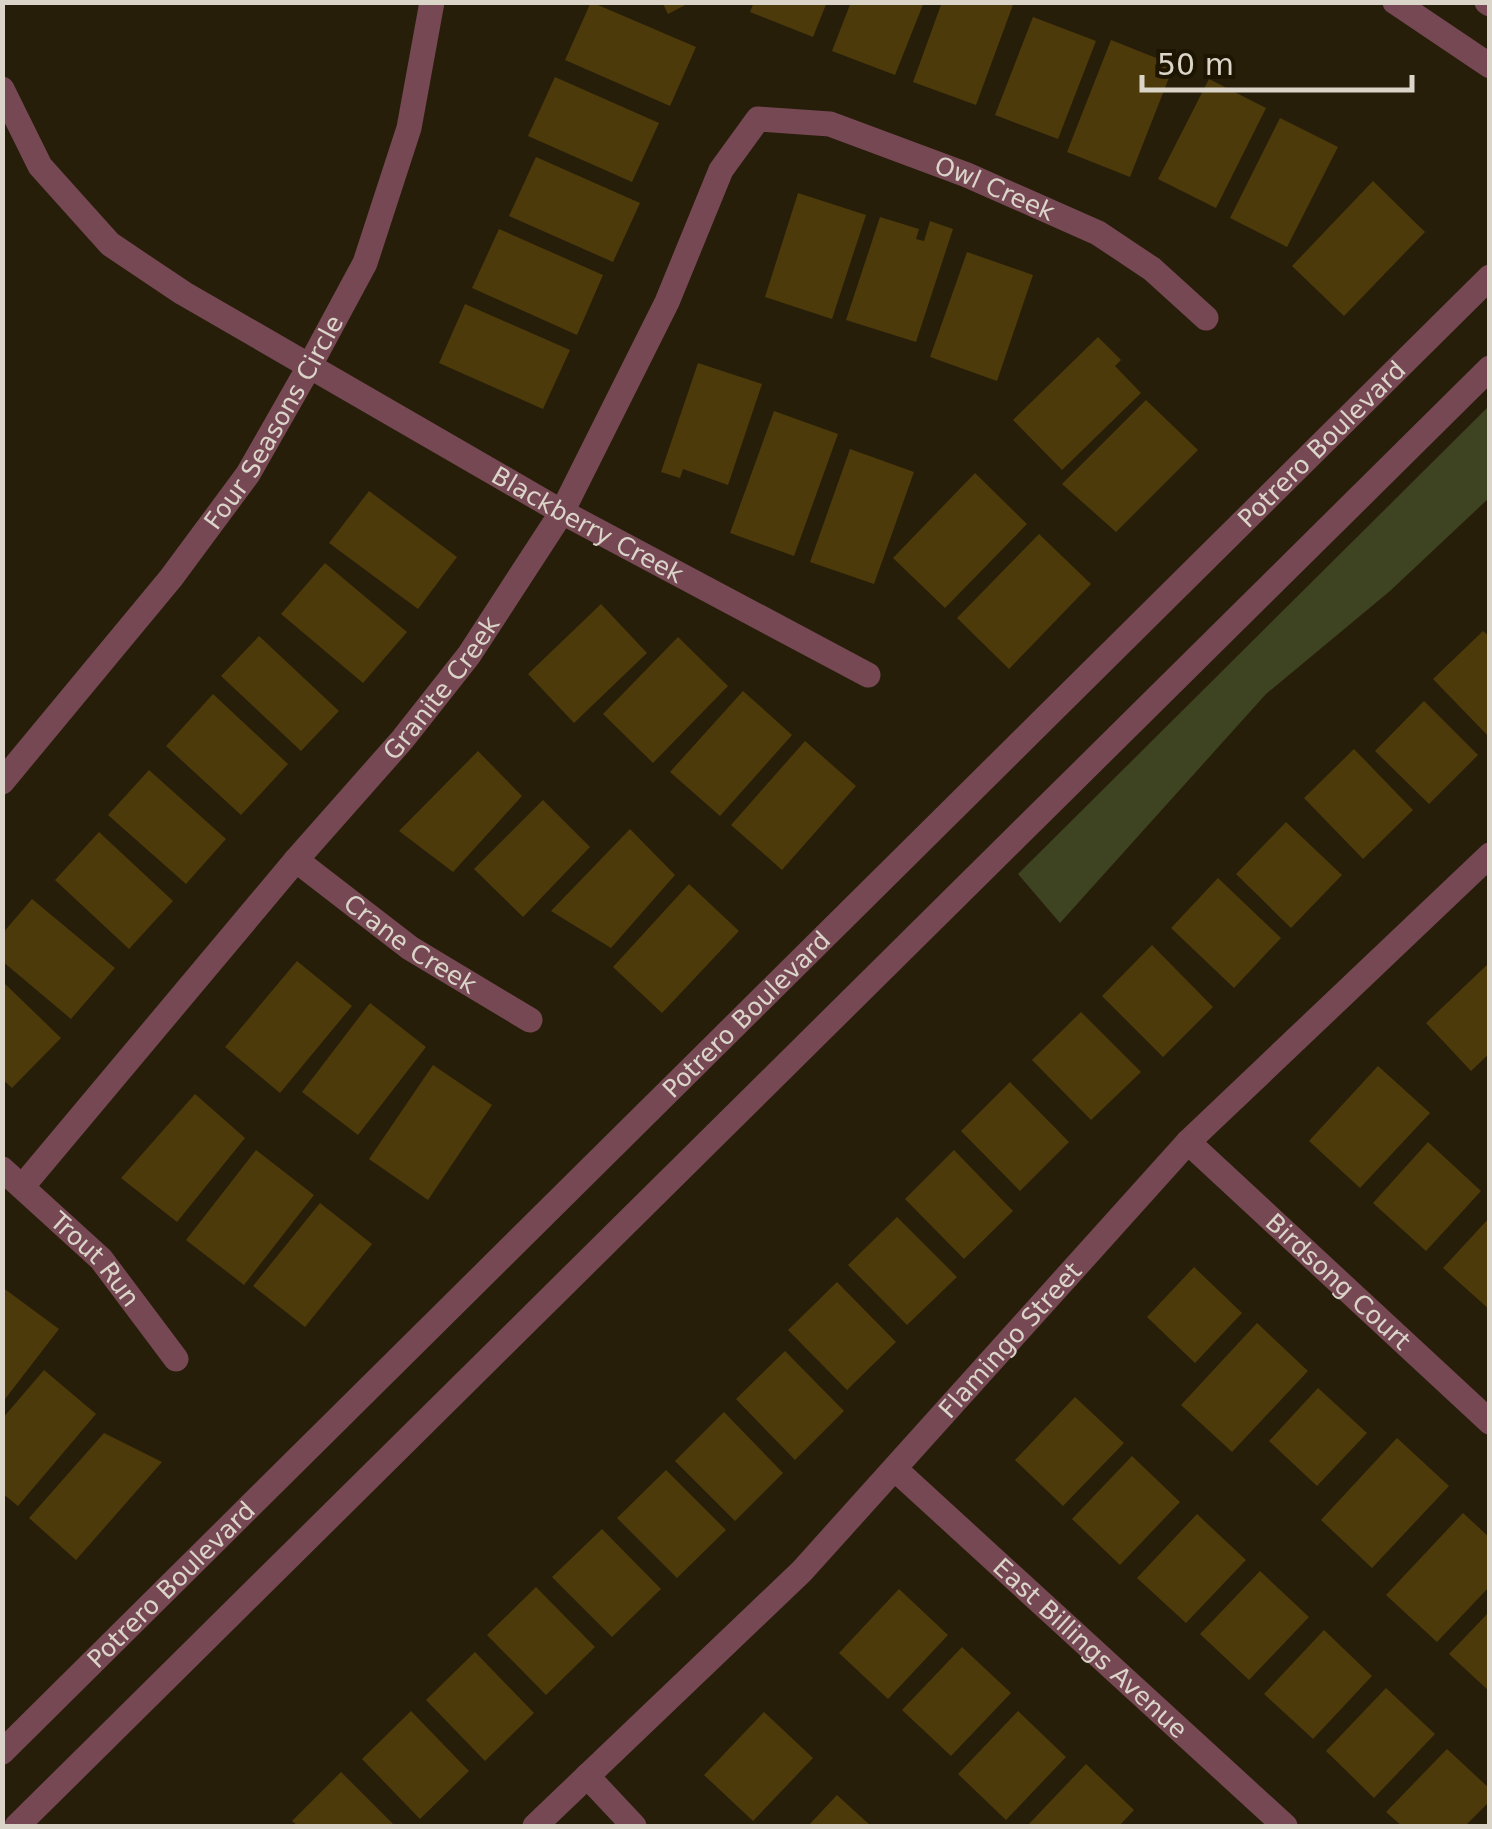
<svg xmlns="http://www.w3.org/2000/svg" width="1492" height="1829" font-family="'DejaVu Sans',sans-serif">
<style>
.green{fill:#3e4321}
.building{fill:#4c3a0a}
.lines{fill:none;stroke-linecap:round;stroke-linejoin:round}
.minor{stroke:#764854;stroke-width:25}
.tertiary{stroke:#764854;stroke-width:25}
.labels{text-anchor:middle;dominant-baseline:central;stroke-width:8;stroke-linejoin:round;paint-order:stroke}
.street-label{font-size:25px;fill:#dbd5c9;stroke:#1d1502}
</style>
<rect width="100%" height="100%" fill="#271e0a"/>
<!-- green -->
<path class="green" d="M1489,406V498L1390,591L1266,694L1060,923L1018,874Z"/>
<!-- building -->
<path class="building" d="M591,2L696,47L670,106L565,60Z
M662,2H691L668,14Z
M754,2H827L813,37L750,12Z
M851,2H924L895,75L832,51Z
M942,2H1014L976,105L913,82Z
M1033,17L1096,41L1058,139L995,115Z
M1111,40L1174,65L1130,177L1067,152Z
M555,77L659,123L632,182L528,136Z
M1209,79L1266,108L1216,208L1158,179Z
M1280,118L1338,147L1287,247L1230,218Z
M536,157L640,203L613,262L509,216Z
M1373,181L1425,232L1344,316L1292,266Z
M798,193L866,215L832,319L765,297Z
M880,217L919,229L916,239L924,241L930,221L953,229L916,342L846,320Z
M499,229L603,275L577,335L472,288Z
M967,252L1033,275L997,381L930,357Z
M465,304L570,350L543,409L439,363Z
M1098,337L1121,360L1115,366L1141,393L1062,470L1013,420Z
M698,363L762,384L728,485L683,469L680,478L661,472Z
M1146,400L1198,450L1116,532L1062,484Z
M774,411L838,434L794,556L730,533Z
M850,449L914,472L874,584L810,562Z
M975,473L1027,524L945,608L893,558Z
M369,491L457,557L418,609L329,543Z
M1039,534L1091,584L1009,669L957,618Z
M325,563L407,632L363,683L281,614Z
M601,604L647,653L574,723L528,674Z
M1483,631L1490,637V738L1433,679Z
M259,636L339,711L301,751L221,676Z
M678,637L728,686L653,763L603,714Z
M743,691L792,735L720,816L670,772Z
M213,694L288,764L241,815L166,746Z
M1424,701L1478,755L1429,804L1375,751Z
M805,741L856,786L782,870L731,825Z
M1354,749L1413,810L1363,859L1304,798Z
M478,751L522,796L453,872L399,831Z
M149,770L226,839L186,884L108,815Z
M543,800L590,847L523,917L474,869Z
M1286,822L1342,875L1291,928L1236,874Z
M630,829L675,875L611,948L551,911Z
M99,832L173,901L129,949L55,880Z
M1218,878L1281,938L1234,988L1171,928Z
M689,884L739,931L662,1013L613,967Z
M32,899L115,968L71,1019L2,961V934Z
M1152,945L1213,1007L1163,1057L1102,996Z
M297,961L352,1006L280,1093L225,1047Z
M1490,962V1053L1471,1071L1426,1023Z
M2,981L61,1038L12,1088L2,1079Z
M370,1003L426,1047L358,1135L302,1092Z
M1081,1012L1141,1072L1091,1120L1032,1060Z
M433,1065L492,1105L428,1200L369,1159Z
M1378,1066L1430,1113L1360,1188L1309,1141Z
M1010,1082L1069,1142L1020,1191L961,1131Z
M195,1094L245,1138L177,1222L121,1178Z
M1428,1142L1481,1191L1426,1251L1373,1203Z
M256,1150L314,1195L244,1285L186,1240Z
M954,1150L1013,1211L964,1259L905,1199Z
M320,1203L372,1244L305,1327L253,1286Z
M897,1217L957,1277L907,1325L848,1265Z
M1490,1217V1310L1443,1268Z
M1194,1267L1242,1313L1195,1363L1147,1317Z
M837,1282L896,1342L847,1390L788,1330Z
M2,1287L59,1329L2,1403Z
M1257,1323L1308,1371L1232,1452L1181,1405Z
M785,1351L844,1411L795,1460L736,1399Z
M44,1370L96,1414L18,1506L2,1493V1419Z
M1318,1388L1367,1433L1317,1486L1269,1441Z
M1075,1397L1124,1443L1063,1506L1015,1460Z
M724,1412L783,1473L735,1521L675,1461Z
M104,1433L162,1462L76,1560L29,1518Z
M1397,1438L1449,1486L1372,1568L1321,1520Z
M1132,1456L1180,1502L1120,1565L1072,1519Z
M666,1470L726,1530L677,1578L617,1518Z
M1463,1513L1490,1538V1586L1437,1642L1386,1595Z
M1197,1514L1246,1560L1186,1623L1137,1578Z
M602,1529L661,1589L612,1637L552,1577Z
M1260,1571L1309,1617L1249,1680L1200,1634Z
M536,1587L595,1647L546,1695L487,1635Z
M899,1589L948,1635L888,1699L839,1653Z
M1490,1611V1692L1449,1654Z
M1324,1630L1372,1676L1313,1739L1264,1694Z
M962,1647L1011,1693L951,1756L902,1710Z
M475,1652L534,1713L485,1761L426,1700Z
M1386,1688L1435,1734L1374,1798L1326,1751Z
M411,1711L469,1771L420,1819L362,1759Z
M1018,1711L1066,1757L1006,1820L958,1774Z
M764,1712L813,1758L753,1821L704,1775Z
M1447,1749L1490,1789V1801L1465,1826H1402L1386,1812Z
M1086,1764L1134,1810L1119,1826H1027Z
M341,1772L395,1826H298L292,1821Z
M837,1795L871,1826H808Z"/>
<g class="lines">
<!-- minor -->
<g class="minor">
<path d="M1395,2L1490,66"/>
<path d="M1487,2L1490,4"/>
<path id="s1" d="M2,89L40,166L110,244L183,293L562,512L868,675"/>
<path id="s2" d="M2,782L171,578L248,474L309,367L365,263L409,128L432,2"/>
<path id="s3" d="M296,860L410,948L530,1020"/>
<path id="s4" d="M1188,1142L1490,1422"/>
<path id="s5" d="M2,1169L101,1259L176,1359"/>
<path id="s6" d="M22,1187L296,860L402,740L469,655L562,512L667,302L721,170L758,119L830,124L967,175L1098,233L1152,269L1206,318"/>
<path id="s7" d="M895,1469L1285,1826"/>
<path d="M587,1776L634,1826"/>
<path id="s8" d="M535,1826L802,1571L1188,1142L1490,855"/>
</g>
<!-- tertiary -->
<g class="tertiary">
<path id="s9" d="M2,1752L1490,277"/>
<path d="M17,1826L1490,368"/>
</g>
</g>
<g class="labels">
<!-- street labels -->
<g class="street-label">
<text stroke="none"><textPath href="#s6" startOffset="1555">Owl Creek</textPath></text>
<text stroke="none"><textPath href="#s2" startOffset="452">Four Seasons Circle</textPath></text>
<text stroke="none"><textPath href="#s9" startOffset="1858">Potrero Boulevard</textPath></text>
<text stroke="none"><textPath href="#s1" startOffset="745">Blackberry Creek</textPath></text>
<text stroke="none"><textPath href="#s6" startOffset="652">Granite Creek</textPath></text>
<text stroke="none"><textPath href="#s3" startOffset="142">Crane Creek</textPath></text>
<text stroke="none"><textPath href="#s9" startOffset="1048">Potrero Boulevard</textPath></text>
<text stroke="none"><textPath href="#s5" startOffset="130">Trout Run</textPath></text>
<text stroke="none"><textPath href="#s4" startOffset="205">Birdsong Court</textPath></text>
<text stroke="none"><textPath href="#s8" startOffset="680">Flamingo Street</textPath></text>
<text stroke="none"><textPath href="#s9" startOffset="238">Potrero Boulevard</textPath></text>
<text stroke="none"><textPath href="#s7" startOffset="265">East Billings Avenue</textPath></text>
</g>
</g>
<!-- border -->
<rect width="1492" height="1829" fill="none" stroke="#dbd5c9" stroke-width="10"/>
<!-- scale -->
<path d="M1142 75v15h270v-15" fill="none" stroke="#dbd5c9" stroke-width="5"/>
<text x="1157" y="75" font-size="30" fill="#dbd5c9" stroke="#1d1502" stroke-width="8" paint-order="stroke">50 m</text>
</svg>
